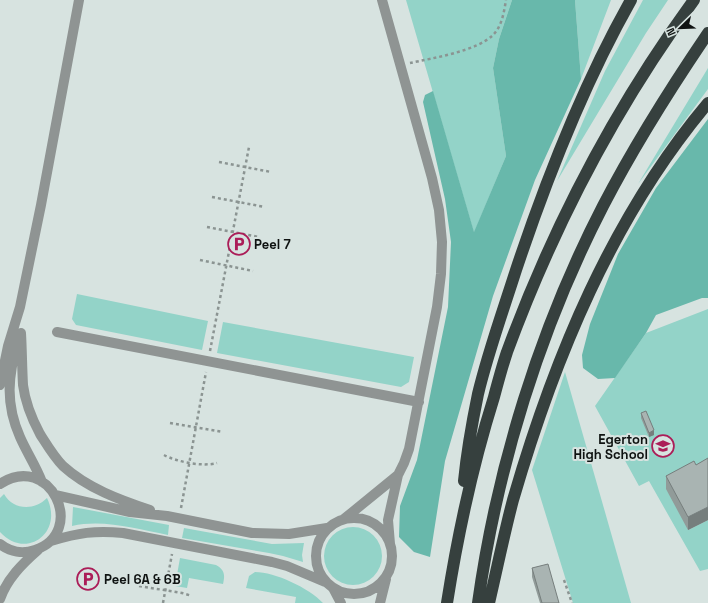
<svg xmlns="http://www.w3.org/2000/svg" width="708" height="603" font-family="'Space Grotesk',sans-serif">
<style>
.green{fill:#93d3c8}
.forest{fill:#68b8ab}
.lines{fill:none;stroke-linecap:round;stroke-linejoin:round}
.path{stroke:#8b9492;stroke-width:2.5;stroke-dasharray:3 3;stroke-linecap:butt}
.minor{stroke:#8f9493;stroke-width:10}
.highway{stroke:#36403e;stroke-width:12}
.wall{fill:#919b99}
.shaded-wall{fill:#767e7d}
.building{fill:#a9b4b2;stroke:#767e7d}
.labels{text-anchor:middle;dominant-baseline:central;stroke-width:4;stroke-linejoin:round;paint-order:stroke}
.poi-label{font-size:13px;font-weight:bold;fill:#0f1312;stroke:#d7e3e0;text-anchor:start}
</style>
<rect width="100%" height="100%" fill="#d7e3e0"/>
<!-- green -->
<path class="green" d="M406,0H512L499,39L493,68L506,156L474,233Z
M575,0H611L581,79Z
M643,0H668L646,33L557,181L605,71Z
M708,68V89L638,184Z
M77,294L208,321L202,350L76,325L72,319Z
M708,309V471L688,530L708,520V569L700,571L649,481L639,486L595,406L646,333Z
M223,322L414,357L409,382L401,387L217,353Z
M565,372L631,603H573L532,470Z
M4,494C13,510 34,511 47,498C64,534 25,560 0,532V498Z
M73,507L169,525L168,535C136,529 104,519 72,526Z
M324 556a29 29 0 1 1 58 0a29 29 0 1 1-58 0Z
M184,528L272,544L304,543L302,555L303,562L283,556L269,553L182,538Z
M180,558L216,565C225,570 225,575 223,584L189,578L187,588L175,586Z
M255,572C275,572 309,588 323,603H295L296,597L246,588L249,576Z"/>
<!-- forest -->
<path class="forest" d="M512,0H575L581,79L535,180L493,296L445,461L430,557L414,552L399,537L400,506L417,460L448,307L451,242L445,199L423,102L425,95L433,91L474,232L506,156L493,68L499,39Z
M708,119V298H702L656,315L646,333L615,378L598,379L583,368L582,355L590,324L618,254L656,188Z"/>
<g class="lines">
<!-- path -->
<path class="path" d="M410,63C433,58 477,51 493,35C502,26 504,12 506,0
M219,162L271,172
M212,197L265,207
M207,227L259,237
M200,260L253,271
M210,351L249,147
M170,423L223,432
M164,455C177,462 203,467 217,463
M181,508L206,372
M564,580L572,603
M139,586L182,593L192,596
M163,603L172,554"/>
<!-- minor -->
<path class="minor" d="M382,0L432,178L439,210L442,242L441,274L437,307L409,449L404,463L398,475L388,520L390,544
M57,332L419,402
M21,333C22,350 22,367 23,385C25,401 32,419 40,434C47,445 54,457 63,466C87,488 120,500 150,510
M18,341C8,376 5,403 20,437C27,453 36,466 42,482
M0,385L8,346L20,307L41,205L79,0
M0,484C50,451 88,532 35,550C23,554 10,552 0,544
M55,495L130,512L167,516L252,533L289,534L327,528
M316 556a38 38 0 1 1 76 0a38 38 0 1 1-76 0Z
M344,519L398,475
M51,541C78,533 95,530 123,533L272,562L287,566L325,582
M333,588L341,603
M0,599C7,579 22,564 38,550
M380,603L386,579"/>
<!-- highway -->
<path class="highway" d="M464,481C467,451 472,423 478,394C488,352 503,311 516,270C547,177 583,85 631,0
M447,603C458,533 473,464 494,397C498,382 502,367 507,352C553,227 615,108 694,0
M478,603C497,467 540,328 603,206C634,146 670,89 708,33
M489,603C497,569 504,534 513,500C554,359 612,217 708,103"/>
</g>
<!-- wall -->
<path class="wall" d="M641,413L654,435L649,437L641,418Z
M708,458V520L688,530L666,489V476L696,465Z
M532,568L559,603H540L532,577Z"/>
<!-- shaded-wall -->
<path class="shaded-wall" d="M654,430V435L649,437V433Z
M708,507V520L688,530V517Z"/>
<!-- building -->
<path class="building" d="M646,411L654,430L649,433L641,413Z
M708,458V507L688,517L666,476L694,461L696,465Z
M548,564L559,603H542L532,568Z"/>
<!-- icons -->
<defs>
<g id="parking-ring" transform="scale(1.15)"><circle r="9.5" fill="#d7e3e0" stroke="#ab1d58" stroke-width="1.5"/><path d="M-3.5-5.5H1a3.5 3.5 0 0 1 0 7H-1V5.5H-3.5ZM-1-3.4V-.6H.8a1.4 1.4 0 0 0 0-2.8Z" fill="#ab1d58"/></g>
<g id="school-ring" transform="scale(1.15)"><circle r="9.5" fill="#d7e3e0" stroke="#ab1d58" stroke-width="1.5"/><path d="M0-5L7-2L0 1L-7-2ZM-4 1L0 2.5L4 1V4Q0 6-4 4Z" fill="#ab1d58"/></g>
</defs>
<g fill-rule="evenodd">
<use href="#parking-ring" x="239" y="244"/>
<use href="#school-ring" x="663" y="446"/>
<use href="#parking-ring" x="88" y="579"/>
</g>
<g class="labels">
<!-- poi labels -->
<g class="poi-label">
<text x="254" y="244">Peel 7</text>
<text x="648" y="439" text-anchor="end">Egerton<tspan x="648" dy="15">High School</tspan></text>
<text x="104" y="579">Peel 6A &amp; 6B</text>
</g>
</g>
<!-- north arrow -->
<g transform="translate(680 28) rotate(247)" stroke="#d7e3e0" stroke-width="3" paint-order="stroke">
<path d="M0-3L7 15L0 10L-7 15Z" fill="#0f1312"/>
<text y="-6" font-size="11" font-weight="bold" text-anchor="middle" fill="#0f1312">N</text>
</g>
</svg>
